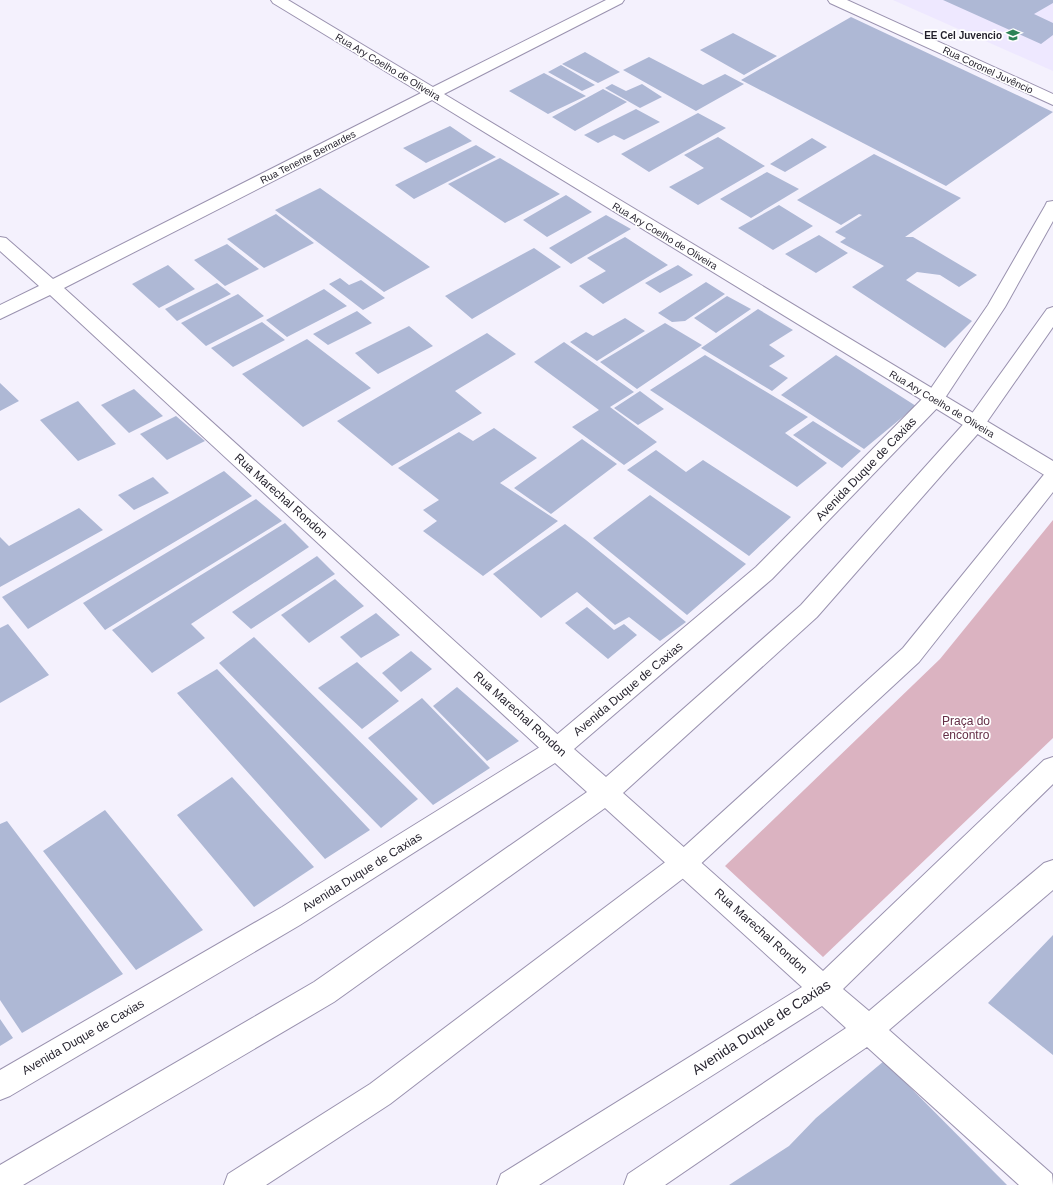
<svg xmlns="http://www.w3.org/2000/svg" width="1053" height="1185" font-family="Arial,sans-serif">
<style>
.built{fill:#eee8ff}
.green{fill:#dbb3c1}
.building{fill:#aeb8d5}
.lines{fill:none;stroke-linecap:round;stroke-linejoin:round}
.street-casing{stroke:#9a92af;stroke-width:2}
.secondary-casing{stroke:#9a92af;stroke-width:2}
.primary-casing{stroke:#9a92af;stroke-width:2}
.street{fill:#fff;fill-rule:evenodd}
.secondary{fill:#fff;fill-rule:evenodd}
.primary{fill:#fff;fill-rule:evenodd}
.labels{text-anchor:middle;dominant-baseline:central;stroke-width:3.5;stroke-linejoin:round;paint-order:stroke}
.far-poi-label{font-size:10px;font-weight:bold;fill:#221f2a;stroke:#fff;text-anchor:end}
.far-street-label{font-size:10px;fill:#221f2a;stroke:#fff}
.street-label{font-size:12px;fill:#221f2a;stroke:#fff}
.park-label{font-size:12px;fill:#642e46;stroke:#fff}
.near-street-label{font-size:14px;fill:#221f2a;stroke:#fff}
</style>
<rect width="100%" height="100%" fill="#f4f1fd"/>
<!-- built -->
<path class="built" d="M893,0H1053V71Z"/>
<!-- green -->
<path class="green" d="M1053,520V738L823,957L725,866L940,659Z"/>
<!-- building -->
<path class="building" d="M943,0H1053V3L1034,14L1053,23V35L1041,44Z
M851,17L1053,112L946,186L741,80Z
M733,33L777,56L744,75L700,50Z
M585,52L620,72L598,83L562,64Z
M649,57L703,85L725,74L744,84L696,111L623,70Z
M561,65L595,85L582,91L548,72Z
M544,73L586,96L548,114L509,91Z
M612,84L626,91L642,84L662,97L640,108L605,88Z
M603,89L627,102L575,131L552,117Z
M636,109L660,122L624,140L614,135L598,143L584,135Z
M698,113L726,128L649,172L621,154Z
M450,126L472,141L426,163L403,148Z
M718,137L765,166L698,205L669,187L704,168L684,155Z
M812,138L827,147L785,172L770,164Z
M476,145L496,157L414,199L395,185Z
M874,154L961,198L905,237H913L977,275L959,287L940,275L917,272L906,280L972,321L945,348L852,287L884,266L840,242L846,238L835,232L862,215L859,214L841,225L797,200Z
M500,158L560,194L505,223L448,184Z
M767,172L799,189L751,218L720,199Z
M320,188L430,267L384,292L275,210Z
M566,195L592,212L547,237L523,220Z
M779,205L813,226L773,250L738,228Z
M276,214L314,243L264,268L227,239Z
M606,215L631,229L571,264L549,248Z
M819,235L848,253L816,273L785,254Z
M625,237L668,265L603,304L579,286L606,271L587,258Z
M227,244L259,269L225,286L194,260Z
M534,248L561,267L472,319L445,296Z
M168,265L195,289L159,308L132,284Z
M678,265L693,275L660,293L645,283Z
M340,278L349,285L361,280L385,298L363,310L329,284Z
M706,282L725,294L685,321L672,322L658,313Z
M217,283L231,294L177,321L165,309Z
M324,289L347,306L287,337L266,320Z
M238,294L264,316L206,346L181,323Z
M727,296L751,309L716,333L694,318Z
M758,309L793,330L769,345L785,356L769,366L788,378L772,391L701,348Z
M357,311L372,323L328,345L313,334Z
M625,318L645,331L597,361L570,342L586,332L593,336Z
M262,322L285,340L233,367L211,348Z
M665,323L702,345L637,389L600,362Z
M409,326L433,346L378,374L355,353Z
M487,333L516,354L455,391L482,413L392,466L337,421Z
M307,339L371,388L303,427L242,374Z
M564,342L634,392L610,407L657,442L624,465L572,427L599,410L534,362Z
M705,355L808,417L785,433L827,463L797,487L650,390Z
M836,355L916,406L864,449L781,395Z
M0,383L19,401L0,411Z
M134,389L163,416L129,433L101,405Z
M640,391L664,409L638,425L614,408Z
M78,401L116,444L78,461L40,420Z
M176,416L205,441L167,460L140,434Z
M813,421L861,451L842,468L793,435Z
M494,428L537,458L500,483L558,521L483,576L423,531L437,521L423,510L439,500L398,468L459,432L473,441Z
M582,439L617,464L551,514L514,488Z
M656,450L686,472L703,460L791,517L749,556L627,470Z
M224,471L252,496L28,629L2,597Z
M153,477L169,493L134,510L118,495Z
M650,495L746,564L687,615L593,538Z
M256,499L282,521L105,630L83,603Z
M79,508L103,530L0,587V537L9,546Z
M285,523L309,547L191,624L205,638L152,673L112,630Z
M565,524L586,540L686,622L660,641L629,617L615,625L577,592L541,618L493,574Z
M317,556L335,574L251,629L232,612Z
M335,579L364,606L309,643L281,615Z
M587,607L614,630L624,624L637,635L608,659L565,623Z
M376,613L400,635L361,658L340,637Z
M8,624L49,675L0,703V628Z
M254,637L418,799L381,828L219,663Z
M411,651L432,669L401,692L382,673Z
M357,662L399,701L362,729L318,688Z
M217,669L370,830L325,859L177,693Z
M457,687L519,741L487,761L433,706Z
M422,698L490,768L433,805L368,738Z
M232,777L314,867L254,907L177,815Z
M105,810L203,930L136,970L43,851Z
M7,821L123,974L22,1033L0,1000V824Z
M1053,935V1055L988,1003Z
M0,1019L13,1038L0,1046Z
M884,1061L1007,1185H729L789,1146L816,1118Z"/>
<g class="lines">
<!-- street casing -->
<g class="street-casing">
<path id="street" d="M271,0H288L433,87L606,0H624L622,3L444,94L1053,461V479L1046,476L432,100L64,288L566,742L569,749L566,756L557,760L548,756L50,295L0,319V305L39,286L0,251V237L6,238L53,279L421,93L273,3Z
M828,0H847L1053,94V105L830,3Z"/>
</g>
<!-- secondary casing -->
<g class="secondary-casing">
<path id="secondary" d="M1053,201V221L1005,307L941,404L772,579L574,749L606,777L801,605L968,419L1047,309L1053,307V327L982,429L817,617L623,793L823,971L1044,760L1053,757V784L843,989L869,1011L1044,863L1053,860V890L889,1030L1052,1174L1053,1185H1019L867,1047L665,1185H624L628,1174L846,1028L822,1006L539,1185H497L501,1174L802,987L605,808L334,1002L23,1185H0V1165L314,982L587,792L555,763L300,925L10,1096L0,1100V1070L282,907L548,742L756,567L927,394L988,305L1045,206L1047,202Z"/>
</g>
<!-- primary casing -->
<g class="primary-casing">
<path id="primary" d="M1053,469V492L919,662L694,870L390,1104L266,1185H224L228,1174L370,1084L676,854L903,648L1046,472Z"/>
</g>
<!-- street -->
<use href="#street" class="street"/>
<!-- secondary -->
<use href="#secondary" class="secondary"/>
<!-- primary -->
<use href="#primary" class="primary"/>
</g>
<!-- icons -->
<defs>
<g id="school-bare" transform="scale(1.08)"><path d="M0-5L7-2L0 1L-7-2ZM-4 1L0 2.5L4 1V4Q0 6-4 4Z" fill="#2d8357" stroke="#fff" stroke-width="2.5" paint-order="stroke"/></g>
</defs>
<g fill-rule="evenodd">
<use href="#school-bare" x="1013" y="35"/>
</g>
<g class="labels">
<!-- far-poi labels -->
<g class="far-poi-label">
<text x="1002" y="35">EE Cel Juvencio</text>
</g>
<!-- far-street labels -->
<g class="far-street-label">
<text transform="translate(388 67) rotate(31)">Rua Ary Coelho de Oliveira</text>
<text transform="translate(988 70) rotate(25)">Rua Coronel Juvêncio</text>
<text transform="translate(308 157) rotate(-27)">Rua Tenente Bernardes</text>
<text transform="translate(665 236) rotate(31)">Rua Ary Coelho de Oliveira</text>
<text transform="translate(942 404) rotate(31)">Rua Ary Coelho de Oliveira</text>
</g>
<!-- street labels -->
<g class="street-label">
<text transform="translate(866 469) rotate(-46)">Avenida Duque de Caxias</text>
<text transform="translate(281 496) rotate(42)">Rua Marechal Rondon</text>
<text transform="translate(628 689) rotate(-40)">Avenida Duque de Caxias</text>
<text transform="translate(520 714) rotate(42)">Rua Marechal Rondon</text>
<text transform="translate(362 872) rotate(-32)">Avenida Duque de Caxias</text>
<text transform="translate(761 931) rotate(42)">Rua Marechal Rondon</text>
<text transform="translate(83 1037) rotate(-30)">Avenida Duque de Caxias</text>
</g>
<!-- park labels -->
<g class="park-label">
<text x="966" y="721">Praça do<tspan x="966" dy="14">encontro</tspan></text>
</g>
<!-- near-street labels -->
<g class="near-street-label">
<text transform="translate(761 1027) rotate(-33)">Avenida Duque de Caxias</text>
</g>
</g>
</svg>
